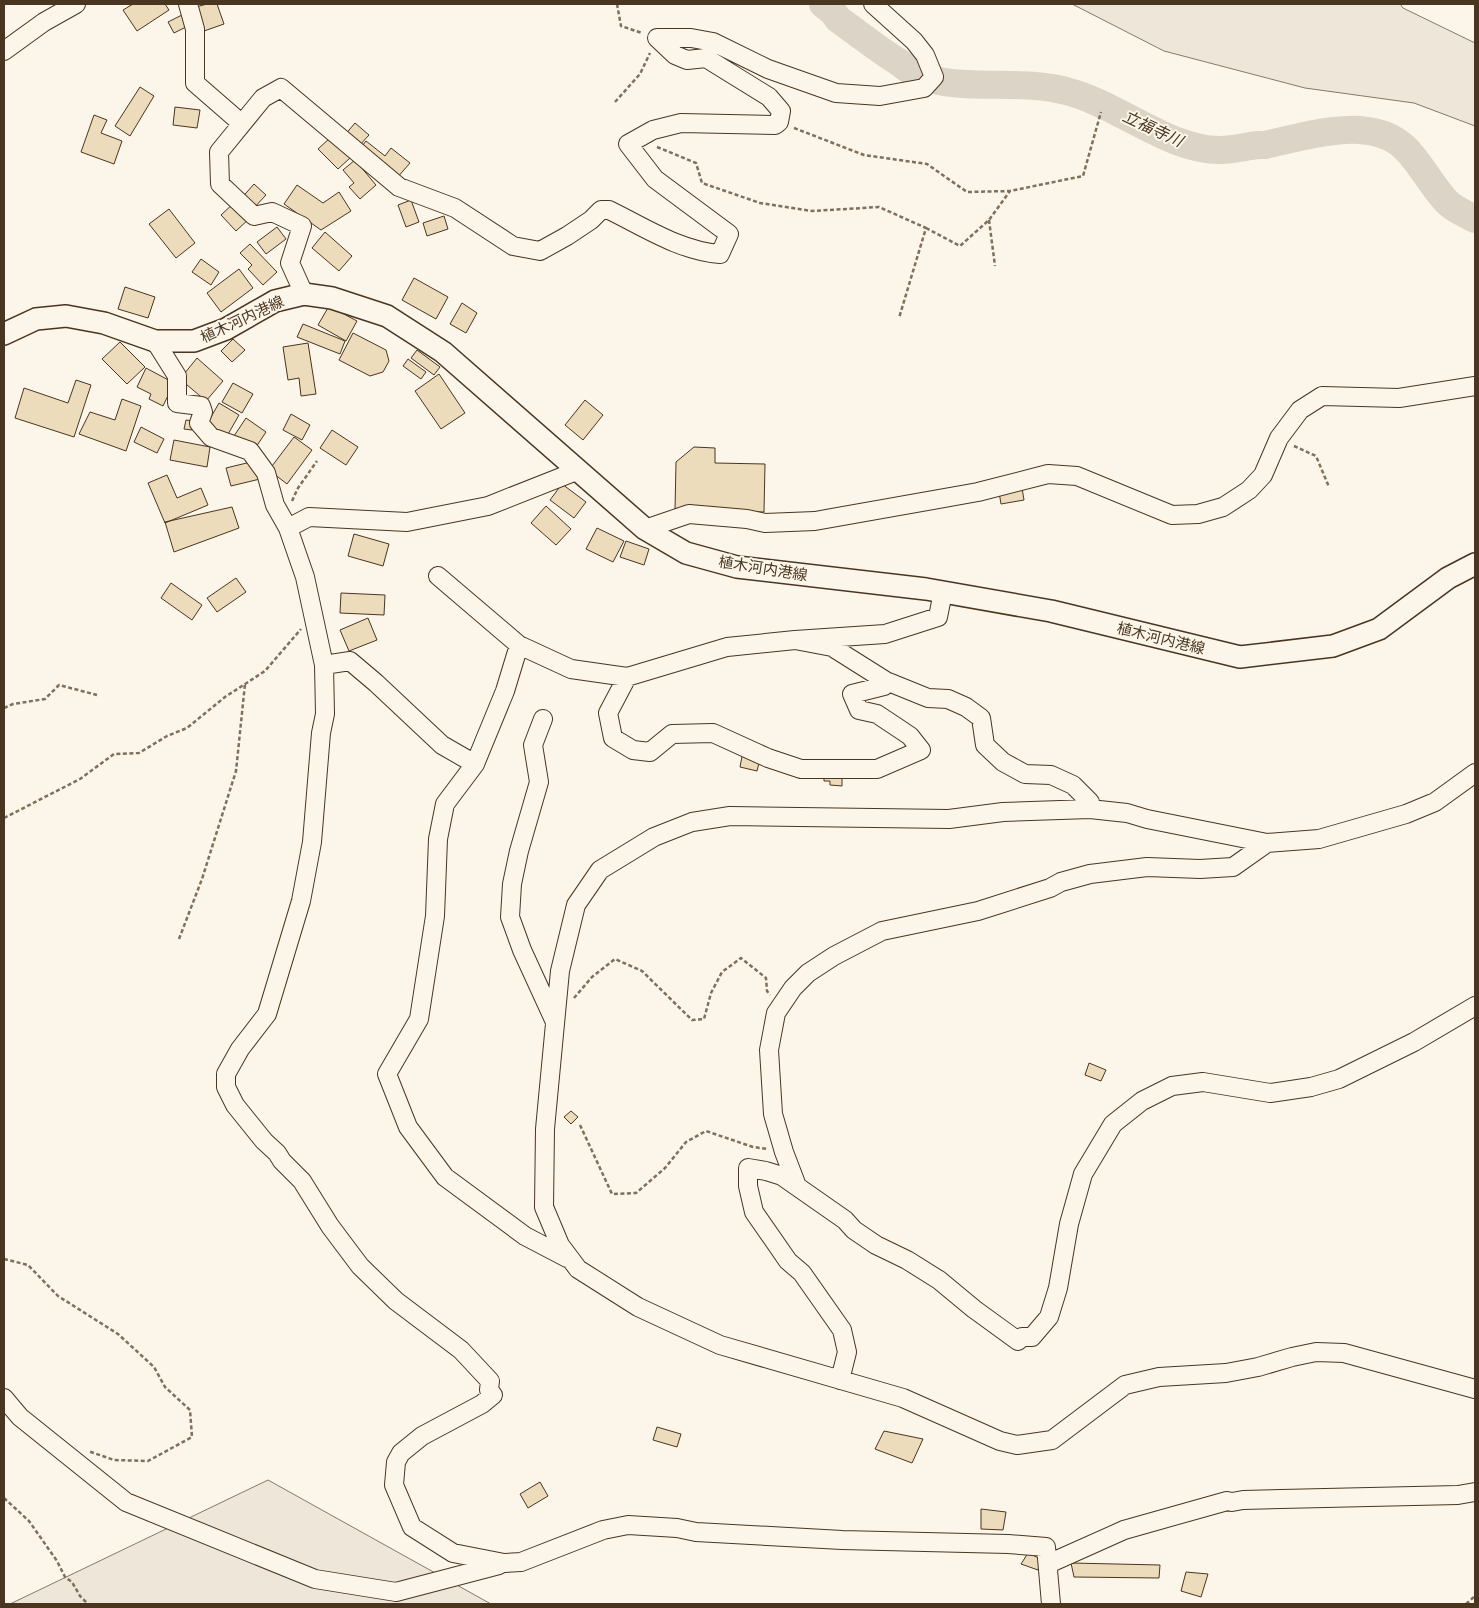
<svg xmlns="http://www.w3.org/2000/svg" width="1479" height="1608" font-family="'Asap Condensed','Noto Sans JP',sans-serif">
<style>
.green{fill:#ede6d9;stroke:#887966}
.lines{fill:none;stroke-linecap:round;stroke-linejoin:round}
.river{stroke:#dcd4c6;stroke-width:28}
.building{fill:#ecdcbc;stroke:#4a3520}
.minor-casing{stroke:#4a3520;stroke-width:20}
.major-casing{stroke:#4a3520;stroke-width:24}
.path{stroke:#7f6f5c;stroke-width:2.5;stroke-dasharray:4 2.5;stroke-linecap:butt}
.minor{stroke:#fbf6e9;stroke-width:18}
.major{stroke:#fbf6e9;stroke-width:21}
.labels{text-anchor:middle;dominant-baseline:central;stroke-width:4;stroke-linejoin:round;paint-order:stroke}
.street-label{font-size:15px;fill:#4a3520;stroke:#fbf6e9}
.water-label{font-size:16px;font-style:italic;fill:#4a3520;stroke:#fbf6e9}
</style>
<rect width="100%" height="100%" fill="#fbf6e9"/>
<!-- green -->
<path class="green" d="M1072,4H1400L1403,8L1475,43V126L1414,103L1305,88L1164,51Z
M268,1480L491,1604H10Z"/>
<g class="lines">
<!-- river -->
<path class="river" d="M823,4L833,12L838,19C859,34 879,50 900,63C905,67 910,71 916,74C958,93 1020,78 1066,91C1118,104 1169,151 1221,150C1234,150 1247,146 1259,145H1265C1306,136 1371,114 1406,149C1421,164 1431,185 1446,201C1453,209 1466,214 1475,219"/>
</g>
<!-- building -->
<path class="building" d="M133,4H165L169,10L137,31L123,10Z
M207,4H217L224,24L204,31L196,7Z
M182,15L188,26L174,33L168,22Z
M140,87L154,96L130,136L115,126Z
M175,107L200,110L197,128L173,125Z
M94,115L107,120L101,133L122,141L114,164L81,152Z
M355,123L369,135L358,147L344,136Z
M331,137L350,158L338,169L318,149Z
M366,141L385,156L391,148L410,163L396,179L359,150Z
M355,160L376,185L360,199L349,187L354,183L343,170Z
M254,184L266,195L251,211L239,201Z
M297,185L323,203L339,192L351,211L321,230L284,204Z
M411,200L419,222L406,227L398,205Z
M236,201L251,217L236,231L221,215Z
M169,209L195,243L176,258L149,224Z
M444,216L448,229L427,236L423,223Z
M277,227L286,239L266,254L257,242Z
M325,232L352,256L339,271L312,248Z
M250,244L277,272L263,285L248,269L252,265L240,253Z
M201,259L219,272L211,285L192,272Z
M239,269L253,288L221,312L207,293Z
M414,278L448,297L436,319L402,300Z
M125,287L155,297L148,318L118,309Z
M462,303L477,313L466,333L450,324Z
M329,306L357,321L346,341L318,325Z
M303,324L345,341L340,354L297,337Z
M353,333L386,350L389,361L383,372L370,376L339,360Z
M233,339L245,350L232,362L221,351Z
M120,342L145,367L127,384L102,359Z
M308,343L316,394L301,396L299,378L288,380L283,347Z
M417,350L440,367L434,375L411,358Z
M197,358L223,381L206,401L180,379Z
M408,359L426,372L421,379L403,366Z
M146,368L174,383L163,406L149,399L151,394L137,387Z
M439,374L465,413L441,429L415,391Z
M76,380L91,385L74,437L15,418L24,388L68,403Z
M233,383L253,394L242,413L222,402Z
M122,399L141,406L126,451L79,434L90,412L115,420Z
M585,400L603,415L583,440L565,425Z
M219,403L239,415L227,436L207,424Z
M291,414L310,425L302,440L283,430Z
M246,418L266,432L254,450L234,436Z
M186,420L193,421L192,430L184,429Z
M141,427L164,439L157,453L134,442Z
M332,430L358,447L346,465L320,448Z
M294,437L312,450L287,484L269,470Z
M174,440L210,447L207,467L170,460Z
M694,447L715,448V463L765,464L764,512L675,510L676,462Z
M255,461L260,479L231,486L226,468Z
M167,475L177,498L201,488L208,505L165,523L148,483Z
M562,484L586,502L574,518L550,500Z
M1022,488L1024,500L1001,504L999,492Z
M546,506L571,529L556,545L531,523Z
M232,507L239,528L174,552L165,522Z
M597,528L624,541L613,562L586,549Z
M354,534L389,544L383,566L348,556Z
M626,541L649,549L644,565L620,557Z
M236,578L246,592L217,612L207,598Z
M171,583L202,605L192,620L161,598Z
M341,593L385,595L384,615L340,613Z
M368,618L377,640L349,651L340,630Z
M743,751L761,755L757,771L740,767Z
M824,772L834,773V778H842V786L830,785V781H824Z
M1089,1063L1106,1070L1101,1081L1085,1075Z
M571,1111L578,1117L571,1124L564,1117Z
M657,1427L681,1434L677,1447L653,1440Z
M884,1431L923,1439L912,1463L875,1449Z
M540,1482L548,1496L528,1508L520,1494Z
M981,1509L1006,1512L1003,1530L981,1529Z
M1028,1553L1041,1559L1038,1570L1021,1564Z
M1071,1563L1160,1565L1159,1578L1074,1577Z
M1186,1572L1208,1574L1201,1597L1181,1591Z"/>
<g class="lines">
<!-- minor casing -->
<g class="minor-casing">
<path id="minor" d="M188,4L195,29V83L241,123
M4,51L44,22L76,4
M304,294L290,263L302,226L272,212L254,216L220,184L219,152L263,98L281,88L399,187L455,208L513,246L540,251L567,236L591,220L601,210H609C644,227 680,251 720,254L729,234L655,179L628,144L653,130L681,123L775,125L779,122L781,111L769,97L706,58L687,60L675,55L657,38H691L713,42L768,69L836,93L880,96L924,88L934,77L925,55L914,41L873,4
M155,341L177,376V403L201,406L203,412L199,423L211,437L250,451L266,473L275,505L288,528L305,577L324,665L325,714L321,733L312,842L301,901L267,1014L240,1049L226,1074V1087L235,1105L264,1141L277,1153L282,1161L302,1181L330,1226L360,1266L396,1301L461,1350L490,1381L489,1390L493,1395L482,1404L422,1436L401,1453L396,1462L394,1485L412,1527L453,1553L504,1563L521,1562L603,1530L628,1525L677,1528L696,1532L842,1540L1008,1544L1046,1547L1051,1604
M288,528L309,517L407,522L488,506L579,470
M645,529L689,514L747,519L765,523L815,521L978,492L1048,474L1077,476L1172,515L1198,514L1223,507L1249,490L1263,475L1279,438L1300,410L1322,396L1399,398L1475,386
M438,576L519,645L571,669L627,677L727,647L795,640L885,634L938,617L943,592
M519,645L505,691L475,764L445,804L438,839L435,916L419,1019L387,1074L408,1127L445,1177L525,1236L567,1258
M324,665L350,661L376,683L442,745L475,764
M627,677L608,713L613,738L633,750L650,752L672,734L713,733L768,758L801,769H877L921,750L910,736L877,714L859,710L852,694L884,686L886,681L832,647L795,640
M886,681L928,698L948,699L966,707L981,718L985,745L1003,762L1025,774L1051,775L1073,785L1090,802V809
M543,719L533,745L539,782L519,851L512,884L510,917L522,950L555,1022
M1475,773L1435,802L1406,814L1319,839L1267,843L1147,819L1127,813L1090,809L1003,812L949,819L730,816L692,822L654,837L600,870L576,905L560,971L545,1129L544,1207L560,1245L578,1269L638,1307L720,1345L903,1398L1000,1441L1017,1445L1052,1440L1125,1385L1159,1377L1226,1373L1258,1367L1292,1357L1316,1352L1344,1353L1475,1389
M797,1186L784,1152L773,1114L769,1050L776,1013L793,988L808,973L834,956L882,931L978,911L1050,888L1061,882L1090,874L1147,867L1200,869L1233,867L1267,843
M840,1380L847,1352L842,1330L802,1273L788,1261L754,1212L748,1186V1168L766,1171L782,1176L845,1220L854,1230L876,1245L907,1260L939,1280L974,1309L1018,1341L1022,1337H1032L1049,1317L1058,1288L1069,1224L1083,1174L1113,1124L1142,1101L1172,1086L1203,1082L1270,1093L1311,1087L1339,1079L1414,1042L1475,1006
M4,1398L20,1417L126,1502L315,1579L396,1592L499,1565
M1048,1564L1124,1530L1227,1501L1232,1502L1243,1500L1458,1495L1475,1492"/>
</g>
<!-- major casing -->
<g class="major-casing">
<path id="major" d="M4,334L36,319L66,316L104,323L155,341H194L226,329L275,301L304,294L332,298L387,316L443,352L645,529L686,553L737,567L926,589L1051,611L1240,657L1333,646L1379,629L1448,578L1475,564"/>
</g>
<!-- path -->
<path class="path" d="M617,4L621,26L642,33
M615,102L640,74L650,53
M794,128L864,155L927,164L967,192L1010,191L1083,176L1101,112
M657,147L696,163L702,183L760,203L812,211L879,207L926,228L899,318
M989,220L995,266
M926,228L960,246L989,220L1010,191
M1294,446L1316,456L1329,487
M292,501L298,488L317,461
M4,708L13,704L45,699L59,685L97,695
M4,818L80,779L114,754L139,753L167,736L187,728L225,697L265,671L301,629
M179,939L202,879L236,771L245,684
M574,998L592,977L615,959L642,971L692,1020L704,1019L711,993L722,972L741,958L766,978L767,991L770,995
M580,1125L612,1194L636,1193L665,1168L686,1142L706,1131L753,1147L768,1149
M4,1259L28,1265L58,1296L118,1334L154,1367L165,1387L190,1410L192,1437L148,1461L114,1460L88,1451
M4,1498L29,1521L57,1561L65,1577L72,1582L80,1596L88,1604
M1466,1604L1475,1596"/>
<!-- minor -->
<use href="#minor" class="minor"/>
<!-- major -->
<use href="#major" class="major"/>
</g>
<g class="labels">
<!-- street labels -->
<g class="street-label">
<text transform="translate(242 319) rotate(-25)">植木河内港線</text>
<text transform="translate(763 568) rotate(9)">植木河内港線</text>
<text transform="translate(1161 638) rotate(14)">植木河内港線</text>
</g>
<!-- water labels -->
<g class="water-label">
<text transform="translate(1153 128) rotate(25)">立福寺川</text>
</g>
</g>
<!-- border -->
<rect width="1479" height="1608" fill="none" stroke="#4a3520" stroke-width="10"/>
</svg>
